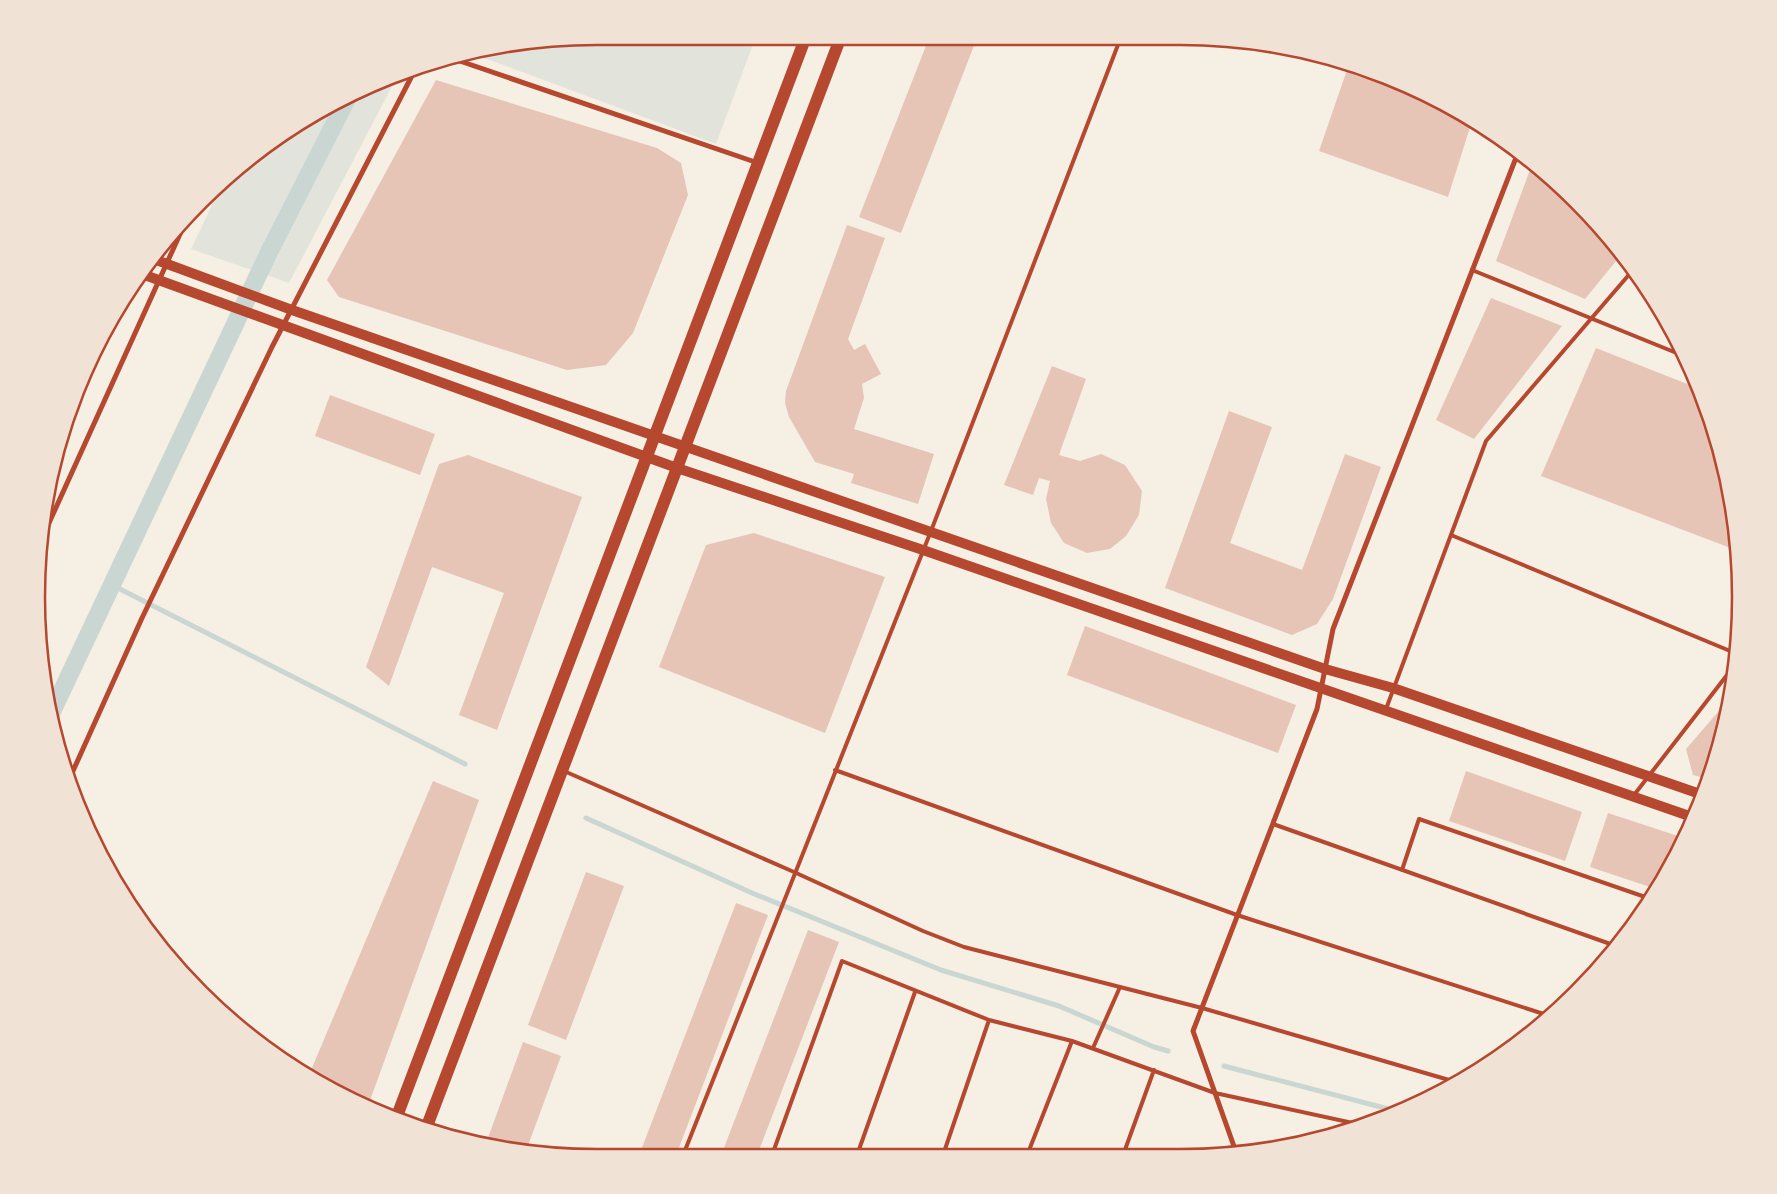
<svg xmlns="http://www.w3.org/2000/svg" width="1777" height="1194" font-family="'Source Serif 4',serif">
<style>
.green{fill:#e2e4dc}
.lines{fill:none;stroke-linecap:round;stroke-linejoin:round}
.stream{stroke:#c9d6d2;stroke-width:5}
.canal{stroke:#c9d6d2;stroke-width:18}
.building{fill:#e6c5b7}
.service{stroke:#b5482f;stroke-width:4}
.minor{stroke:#b5482f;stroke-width:5}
.secondary{stroke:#b5482f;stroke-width:10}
.primary{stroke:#b5482f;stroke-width:12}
.rim{fill:none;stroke:#b5482f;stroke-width:2.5}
</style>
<rect width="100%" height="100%" fill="#f6efe4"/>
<!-- green -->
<path class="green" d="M755,39L716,144L471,53L524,41Z
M398,75L289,283L191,249L223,182L285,131Z"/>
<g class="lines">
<!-- stream -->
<path class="stream" d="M112,585L465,764
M586,818L752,893L941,970L1059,1006L1154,1047L1168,1051
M1224,1066L1400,1112"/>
<!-- canal -->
<path class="canal" d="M50,716L269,252L346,101"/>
</g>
<!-- building -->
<path class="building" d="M929,38H977L901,233L859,217Z
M1348,67L1428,94L1472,121L1448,197L1319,151Z
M436,80L657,148L681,163L688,195L633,333L606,365L567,370L339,297L327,280Z
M1533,162L1576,200L1621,255L1585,299L1496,261Z
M847,225L885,238L848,339L854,350L865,344L881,374L862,384L864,398L854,429L934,454L918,504L851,483L854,474L815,462L789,417L785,403L786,391Z
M1491,298L1562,326L1474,439L1436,420Z
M1596,348L1700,389L1730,487L1736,550L1541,476Z
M1052,366L1086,379L1059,455L1080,461L1101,454L1125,465L1142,491L1139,515L1126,536L1110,549L1087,553L1064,543L1051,523L1046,499L1050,481L1039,478L1033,495L1004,485Z
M330,395L435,434L420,475L315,436Z
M1229,411L1272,427L1230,543L1302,570L1345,454L1381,467L1333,599L1317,624L1292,635L1165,588Z
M468,455L582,497L497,730L459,715L504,593L432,567L389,686L366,667L439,464Z
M754,533L885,577L825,733L659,667L706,545Z
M1085,626L1296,705L1278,753L1067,675Z
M1731,697L1708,779L1693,775L1686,749Z
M1466,771L1582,812L1565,861L1449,821Z
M433,781L479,800L368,1106L349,1100L309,1075Z
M1608,813L1684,838L1656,889L1590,867Z
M586,872L624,886L566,1040L528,1025Z
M736,903L768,915L675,1158H638Z
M808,930L839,942L756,1158H720Z
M523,1042L561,1056L526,1151L485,1146Z"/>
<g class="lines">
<!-- service -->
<path class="service" d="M1472,270L1684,356
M1451,535L1735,653
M1386,709L1486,441L1633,270
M835,770L1237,915L1550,1016
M564,771L794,872L923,931L964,947L1202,1008L1456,1082
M1634,795L1734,666
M1273,824L1616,946
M1402,870L1419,819L1651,899
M1093,1048L1120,987
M682,1158L931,531L1121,37
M771,1158L842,961L989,1020L1072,1041L1215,1093L1362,1125
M856,1158L915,992
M942,1158L989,1020
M1026,1158L1072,1041
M1122,1158L1154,1070"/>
<!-- minor -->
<path class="minor" d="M451,58L758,163
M39,545L190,212
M68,782L142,618L272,347L417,66
M1236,1152L1193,1031L1317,709L1333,629L1519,150"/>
<!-- secondary -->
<path class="secondary" d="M151,258L292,310L1325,669L1393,688L1703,795
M142,274L677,468L923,550L1695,818"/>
<!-- primary -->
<path class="primary" d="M397,1116L805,39
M427,1126L840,39"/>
</g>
<!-- crop -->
<path d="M0 0H1777V1194H0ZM597 45H1180A552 552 0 0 1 1732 597V597A552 552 0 0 1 1180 1149H597A552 552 0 0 1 45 597V597A552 552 0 0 1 597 45Z" fill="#f1e2d6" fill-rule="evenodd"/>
<path class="rim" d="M597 45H1180A552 552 0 0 1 1732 597V597A552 552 0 0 1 1180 1149H597A552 552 0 0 1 45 597V597A552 552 0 0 1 597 45Z"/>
</svg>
